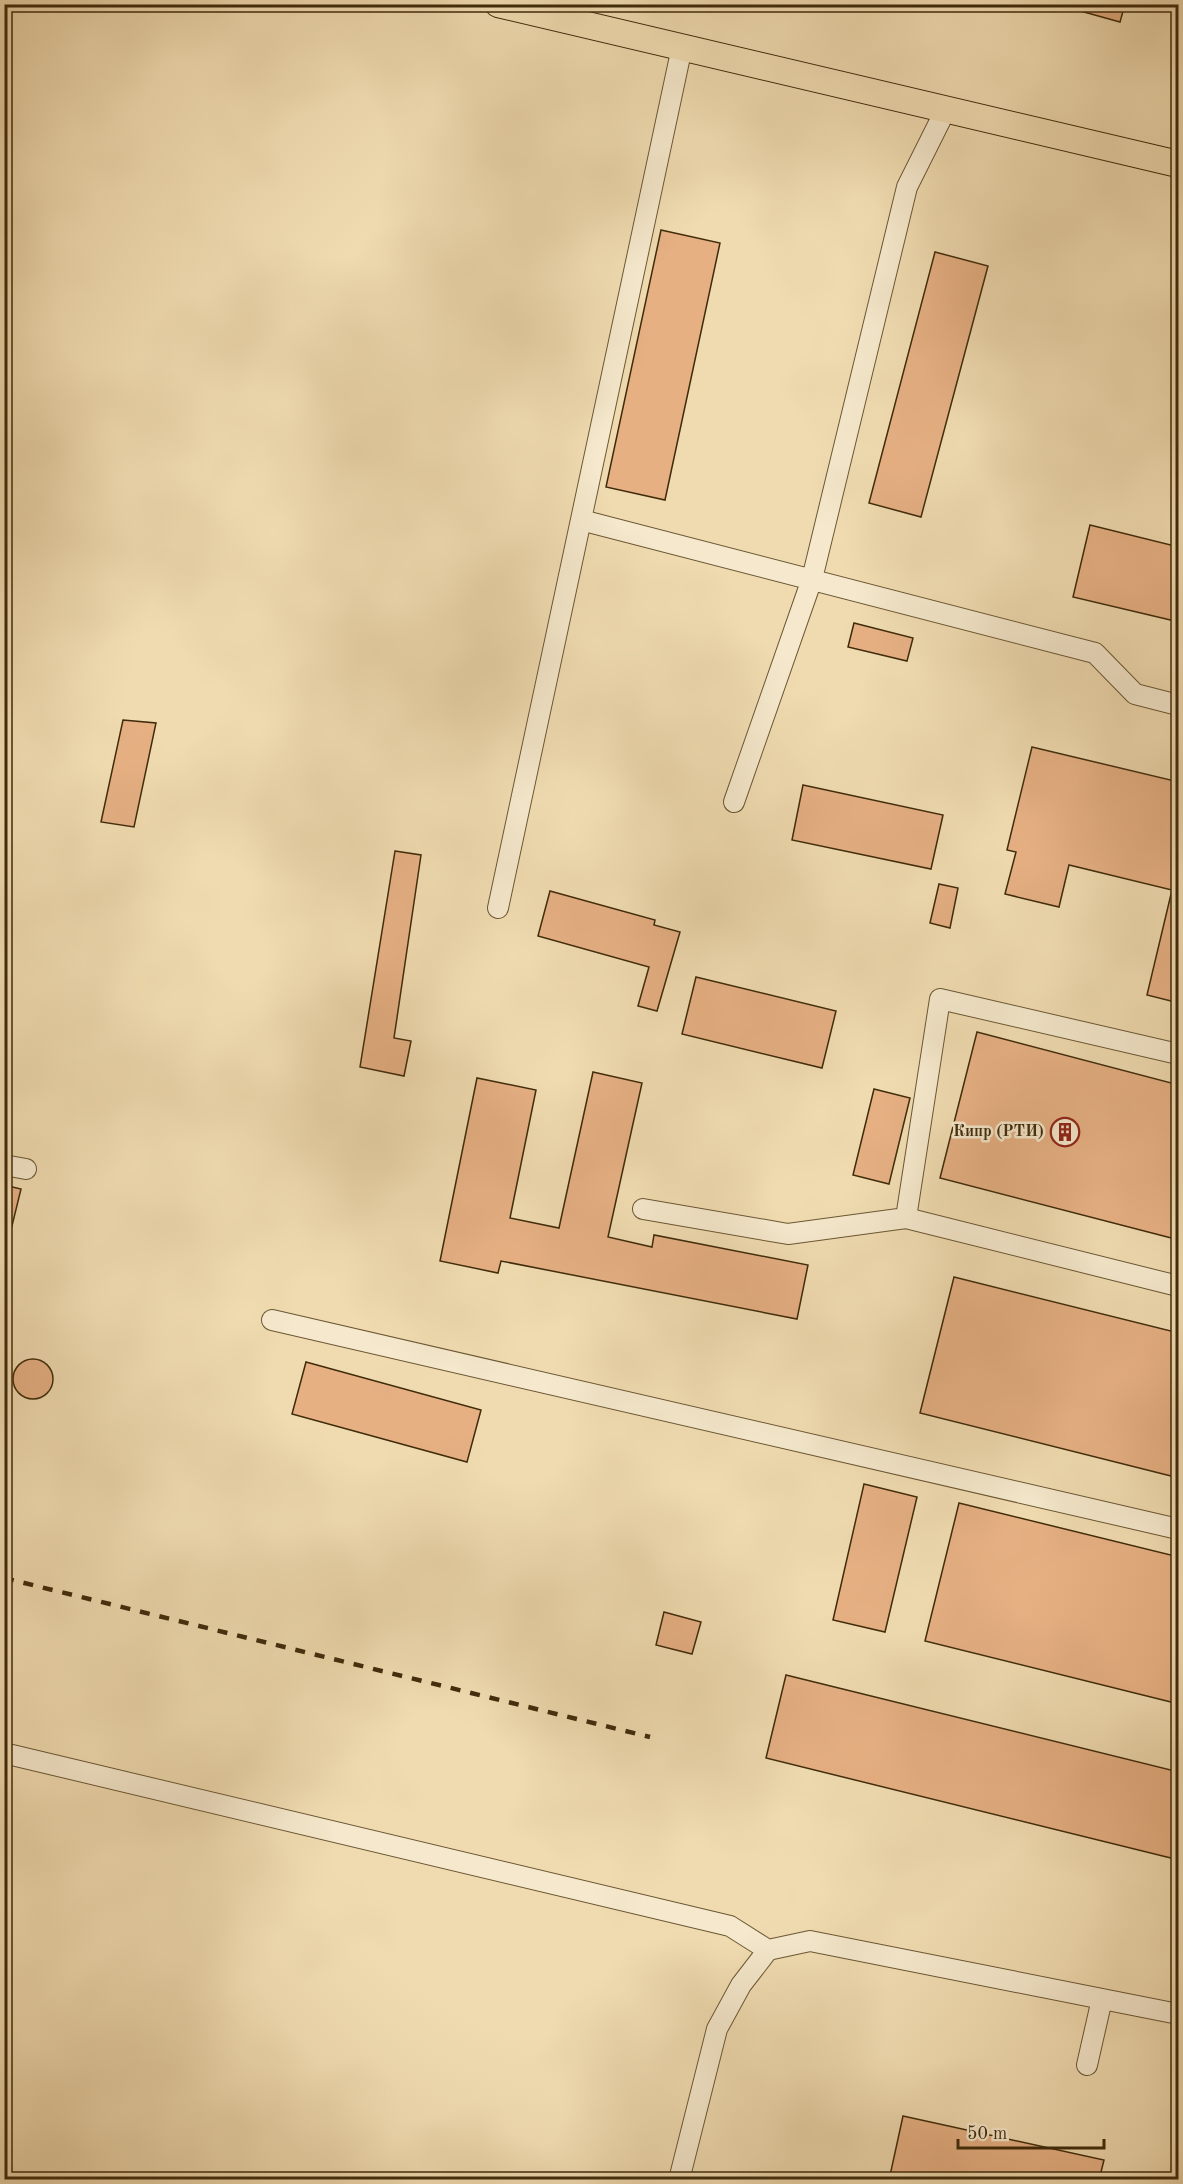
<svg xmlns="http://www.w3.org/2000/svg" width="1183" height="2184" font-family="'Old Standard TT',serif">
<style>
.building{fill:#e6b083;stroke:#3f2b0b;stroke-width:1.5}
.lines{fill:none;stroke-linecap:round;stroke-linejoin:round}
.minor-casing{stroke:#6b5734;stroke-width:22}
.major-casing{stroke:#3f2b0b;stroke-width:28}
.minor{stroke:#f5e8cc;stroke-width:20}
.major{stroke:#f0dbb0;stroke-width:26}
.rail{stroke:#3f2b0b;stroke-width:4.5;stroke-dasharray:10 10;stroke-linecap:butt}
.labels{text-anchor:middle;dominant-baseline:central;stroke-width:5;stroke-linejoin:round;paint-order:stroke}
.poi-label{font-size:16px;font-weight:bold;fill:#3f2b0b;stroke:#f5e8cc;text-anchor:end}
</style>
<rect width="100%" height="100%" fill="#f0dbb0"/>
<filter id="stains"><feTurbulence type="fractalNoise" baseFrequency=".00333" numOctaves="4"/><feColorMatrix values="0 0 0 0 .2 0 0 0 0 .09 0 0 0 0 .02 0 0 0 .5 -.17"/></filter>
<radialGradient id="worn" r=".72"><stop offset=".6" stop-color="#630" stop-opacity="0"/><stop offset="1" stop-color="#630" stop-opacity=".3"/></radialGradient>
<!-- building -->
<path class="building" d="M1074,4H1125L1120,22L1073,9Z
M661,230L720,243L665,500L606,487Z
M935,252L988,266L921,517L869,503Z
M1090,525L1179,547V622L1073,597Z
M854,623L913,638L907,661L848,647Z
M123,720L156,723L134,827L101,822Z
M1032,747L1179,782V1003L1147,995L1172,890L1069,865L1059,907L1005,894L1016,852L1007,850Z
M803,785L943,815L931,869L792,840Z
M395,851L421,855L394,1038L411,1041L404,1076L360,1067Z
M939,884L958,888L950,928L930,923Z
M550,891L655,920L654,925L680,932L657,1011L638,1006L649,967L538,936Z
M696,977L836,1011L822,1068L682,1034Z
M977,1032L1179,1085V1240L940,1178Z
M593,1072L642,1083L608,1237L652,1247L654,1235L808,1265L797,1319L501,1261L498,1273L440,1261L477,1078L536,1090L510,1218L559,1228Z
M874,1089L910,1098L889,1184L853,1175Z
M4,1185L21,1189L10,1234L4,1233Z
M954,1277L1179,1333V1478L920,1413Z
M13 1379a20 20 0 1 1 40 0a20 20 0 1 1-40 0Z
M306,1362L481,1410L467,1462L292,1414Z
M864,1484L917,1497L885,1632L833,1620Z
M959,1503L1179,1557V1704L925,1641Z
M664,1612L701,1622L692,1654L656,1645Z
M786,1675L1179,1772V1860L766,1758Z
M903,2116L1104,2160L1099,2180H889Z"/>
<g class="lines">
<!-- minor casing -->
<g class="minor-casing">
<path id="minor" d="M581,520L1095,653L1135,694L1178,705
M734,802L812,579L907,187L946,109
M498,908L682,47
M1178,1054L940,999L906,1218L1178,1286
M4,1165L26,1169
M643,1209L788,1234L906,1218
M272,1320L1178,1529
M4,1757L12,1755L730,1926L768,1950
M1087,2065L1102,1999
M679,2180L717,2029L741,1985L768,1950L810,1941L1178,2014"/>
</g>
<!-- major casing -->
<g class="major-casing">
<path id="major" d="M498,4L1178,164"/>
</g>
<!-- minor -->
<use href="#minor" class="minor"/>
<!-- major -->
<use href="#major" class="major"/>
<!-- rail -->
<path class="rail" d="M4,1578L650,1737"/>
</g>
<!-- icons -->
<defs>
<g id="building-ring" transform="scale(1.5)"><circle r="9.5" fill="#f5e8cc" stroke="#8f2418" stroke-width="1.5"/><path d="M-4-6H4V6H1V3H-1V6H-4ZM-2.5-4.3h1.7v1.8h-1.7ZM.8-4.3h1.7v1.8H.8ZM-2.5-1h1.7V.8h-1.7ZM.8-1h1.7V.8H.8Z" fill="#8f2418"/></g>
</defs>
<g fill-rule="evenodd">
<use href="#building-ring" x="1065" y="1132"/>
</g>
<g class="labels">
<!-- poi labels -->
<g class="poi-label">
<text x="1044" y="1132">Кипр (РТИ)</text>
</g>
</g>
<!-- margin -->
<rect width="1183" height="2184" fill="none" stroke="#f0dbb0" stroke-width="24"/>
<rect x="6" y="6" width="1171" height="2172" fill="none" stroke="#3f2b0b" stroke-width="3"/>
<rect x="12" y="12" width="1159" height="2160" fill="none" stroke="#3f2b0b" stroke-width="1.5"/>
<!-- scale -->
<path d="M958 2139v9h146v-9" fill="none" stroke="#3f2b0b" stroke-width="3"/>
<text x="967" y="2139" font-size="18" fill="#3f2b0b" stroke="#f5e8cc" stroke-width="4.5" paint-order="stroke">50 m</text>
<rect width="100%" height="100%" filter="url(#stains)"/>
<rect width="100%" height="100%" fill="url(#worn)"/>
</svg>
